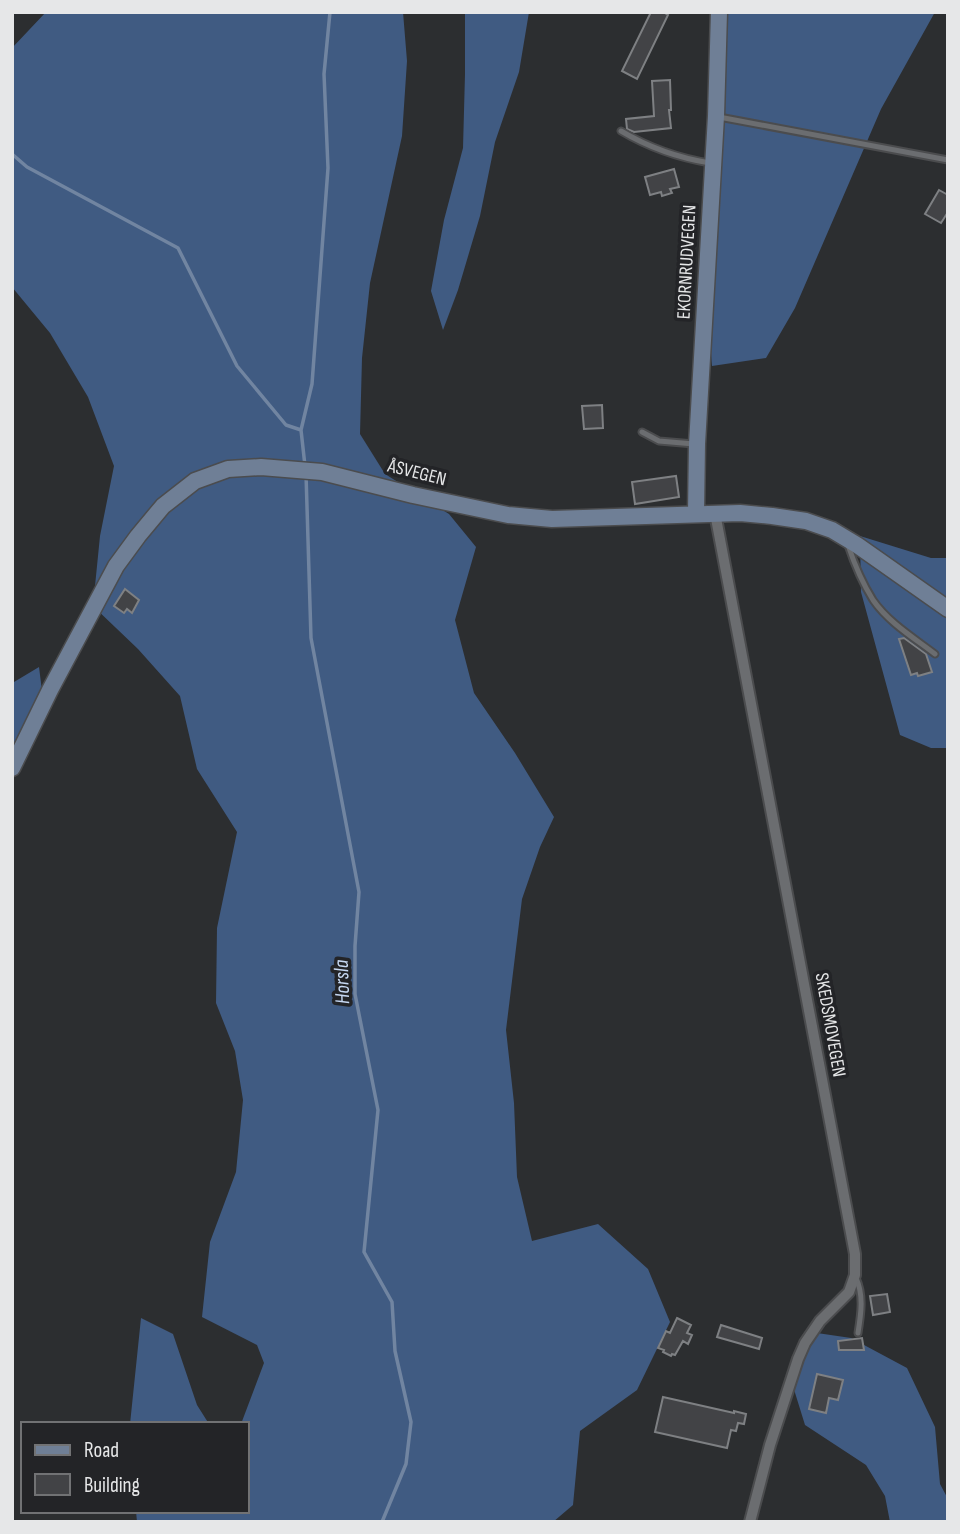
<svg xmlns="http://www.w3.org/2000/svg" width="960" height="1534" font-family="'Sofia Sans Condensed',sans-serif">
<style>
.forest{fill:#405b82}
.lines{fill:none;stroke-linecap:round;stroke-linejoin:round}
.stream{stroke:#7185a1;stroke-width:3.5}
.building{fill:#424346;stroke:#7e8083;stroke-width:2}
.lane-casing{stroke:#4b4c4e;stroke-width:9}
.street-casing{stroke:#4b4c4e;stroke-width:14}
.secondary-casing{stroke:#4b4c4e;stroke-width:19}
.lane{stroke:#6b6d70;stroke-width:5}
.street{stroke:#6b6d70;stroke-width:10}
.secondary{stroke:#6f7f96;stroke-width:16}
.labels{text-anchor:middle;dominant-baseline:central;stroke-width:7;stroke-linejoin:round;paint-order:stroke}
.street-label{font-size:19px;fill:#e6e7e8;stroke:#232427}
.water-label{font-size:21px;font-style:italic;fill:#c7d9f3;stroke:#232427}
</style>
<rect width="100%" height="100%" fill="#2c2e30"/>
<!-- forest -->
<path class="forest" d="M46,12H403L407,61L402,136L370,283L362,358L360,434L385,474L449,514L476,547L455,620L474,693L515,753L554,817L540,847L522,899L506,1030L514,1103L517,1177L532,1241L598,1224L648,1269L670,1322L637,1390L580,1431L573,1505L553,1522H137L136,1511H247V1424H241L264,1363L257,1345L202,1317L210,1242L236,1172L243,1100L235,1051L216,1003L217,928L237,832L197,769L180,696L138,649L93,606L100,536L114,466L88,397L50,333L12,287V48Z
M465,12H529L519,72L495,142L480,216L458,290L443,330L431,291L444,220L463,148L465,74Z
M715,12H935L881,109L795,308L766,358L712,366L706,292Z
M860,536L931,558H948V748H931L900,735L861,592Z
M39,667L43,699L12,772V686L14,682Z
M141,1318L173,1334L197,1405L209,1424H130Z
M817,1333L851,1338L907,1368L935,1427L940,1484L948,1499V1522H890L885,1496L866,1465L805,1425L792,1383Z"/>
<g class="lines">
<!-- stream -->
<path class="stream" d="M12,154L27,167L178,248L237,366L286,425L301,430
M305,466L301,430L312,384L328,168L324,74L330,12
M306,474L311,638L359,892L355,946V994L378,1110L364,1252L392,1302L395,1351L411,1422L406,1464L382,1522"/>
</g>
<!-- building -->
<path class="building" d="M651,12H663L668,15L637,79L622,71Z
M670,80L671,110H669L671,128L634,132L627,129L626,119L654,116L652,81Z
M674,169L679,187L670,189L672,193L662,196L661,192L650,195L645,177Z
M939,190L948,195V212L941,223L925,214Z
M602,405L603,428L584,429L582,406Z
M676,476L679,497L635,504L632,482Z
M125,589L139,600L132,613L127,609L124,613L114,606Z
M904,638L926,654L932,672L918,676L917,673L911,675L899,639Z
M887,1294L890,1312L873,1315L870,1296Z
M677,1318L691,1325L687,1333L692,1335L688,1344L683,1341L675,1355L672,1354L671,1356L663,1352L664,1350L658,1348L666,1331L670,1333Z
M721,1325L762,1338L759,1349L717,1337Z
M862,1338L864,1350H839L838,1341Z
M817,1374L843,1380L838,1400L829,1398L826,1413L809,1409Z
M663,1397L734,1413V1411L746,1414L744,1424L738,1423L736,1431L731,1430L727,1448L655,1432Z"/>
<g class="lines">
<!-- lane casing -->
<g class="lane-casing">
<path id="lane" d="M719,117L948,160
M621,131C648,147 679,158 710,163
M642,432L659,441L694,444
M848,545C854,563 863,584 873,600C888,622 914,638 935,654
M856,1278C864,1295 861,1314 858,1333"/>
</g>
<!-- street casing -->
<g class="street-casing">
<path id="street" d="M715,513L855,1254V1275L849,1292L820,1321L805,1343L798,1359L770,1445L750,1522"/>
</g>
<!-- secondary casing -->
<g class="secondary-casing">
<path id="secondary" d="M696,513L697,444L716,116L719,12
M12,768L50,690L116,566L138,536L163,506L195,481L228,469L261,467L322,472L413,495L508,515L552,519L740,513L772,516L806,521L832,530L857,545L948,609"/>
</g>
<!-- lane -->
<use href="#lane" class="lane"/>
<!-- street -->
<use href="#street" class="street"/>
<!-- secondary -->
<use href="#secondary" class="secondary"/>
</g>
<g class="labels">
<!-- street labels -->
<g class="street-label">
<text transform="translate(687 262) rotate(-87)">EKORNRUDVEGEN</text>
<text transform="translate(417 473) rotate(14)">ÅSVEGEN</text>
<text transform="translate(830 1025) rotate(80)">SKEDSMOVEGEN</text>
</g>
<!-- water labels -->
<g class="water-label">
<text transform="translate(342 982) rotate(-92)">Horsla</text>
</g>
</g>
<!-- border -->
<rect width="960" height="1534" fill="none" stroke="#e6e7e8" stroke-width="28"/>
<!-- legend -->
<rect x="21" y="1422" width="228" height="91" fill="#232427" stroke="#717274" stroke-width="2"/>
<rect x="35" y="1445" width="35" height="10" fill="#6f7f96" stroke="#717274" stroke-width="2"/>
<text x="84" y="1457" font-size="21" fill="#e6e7e8">Road</text>
<rect x="35" y="1474" width="35" height="21" fill="#424346" stroke="#717274" stroke-width="2"/>
<text x="84" y="1492" font-size="21" fill="#e6e7e8">Building</text>
</svg>
